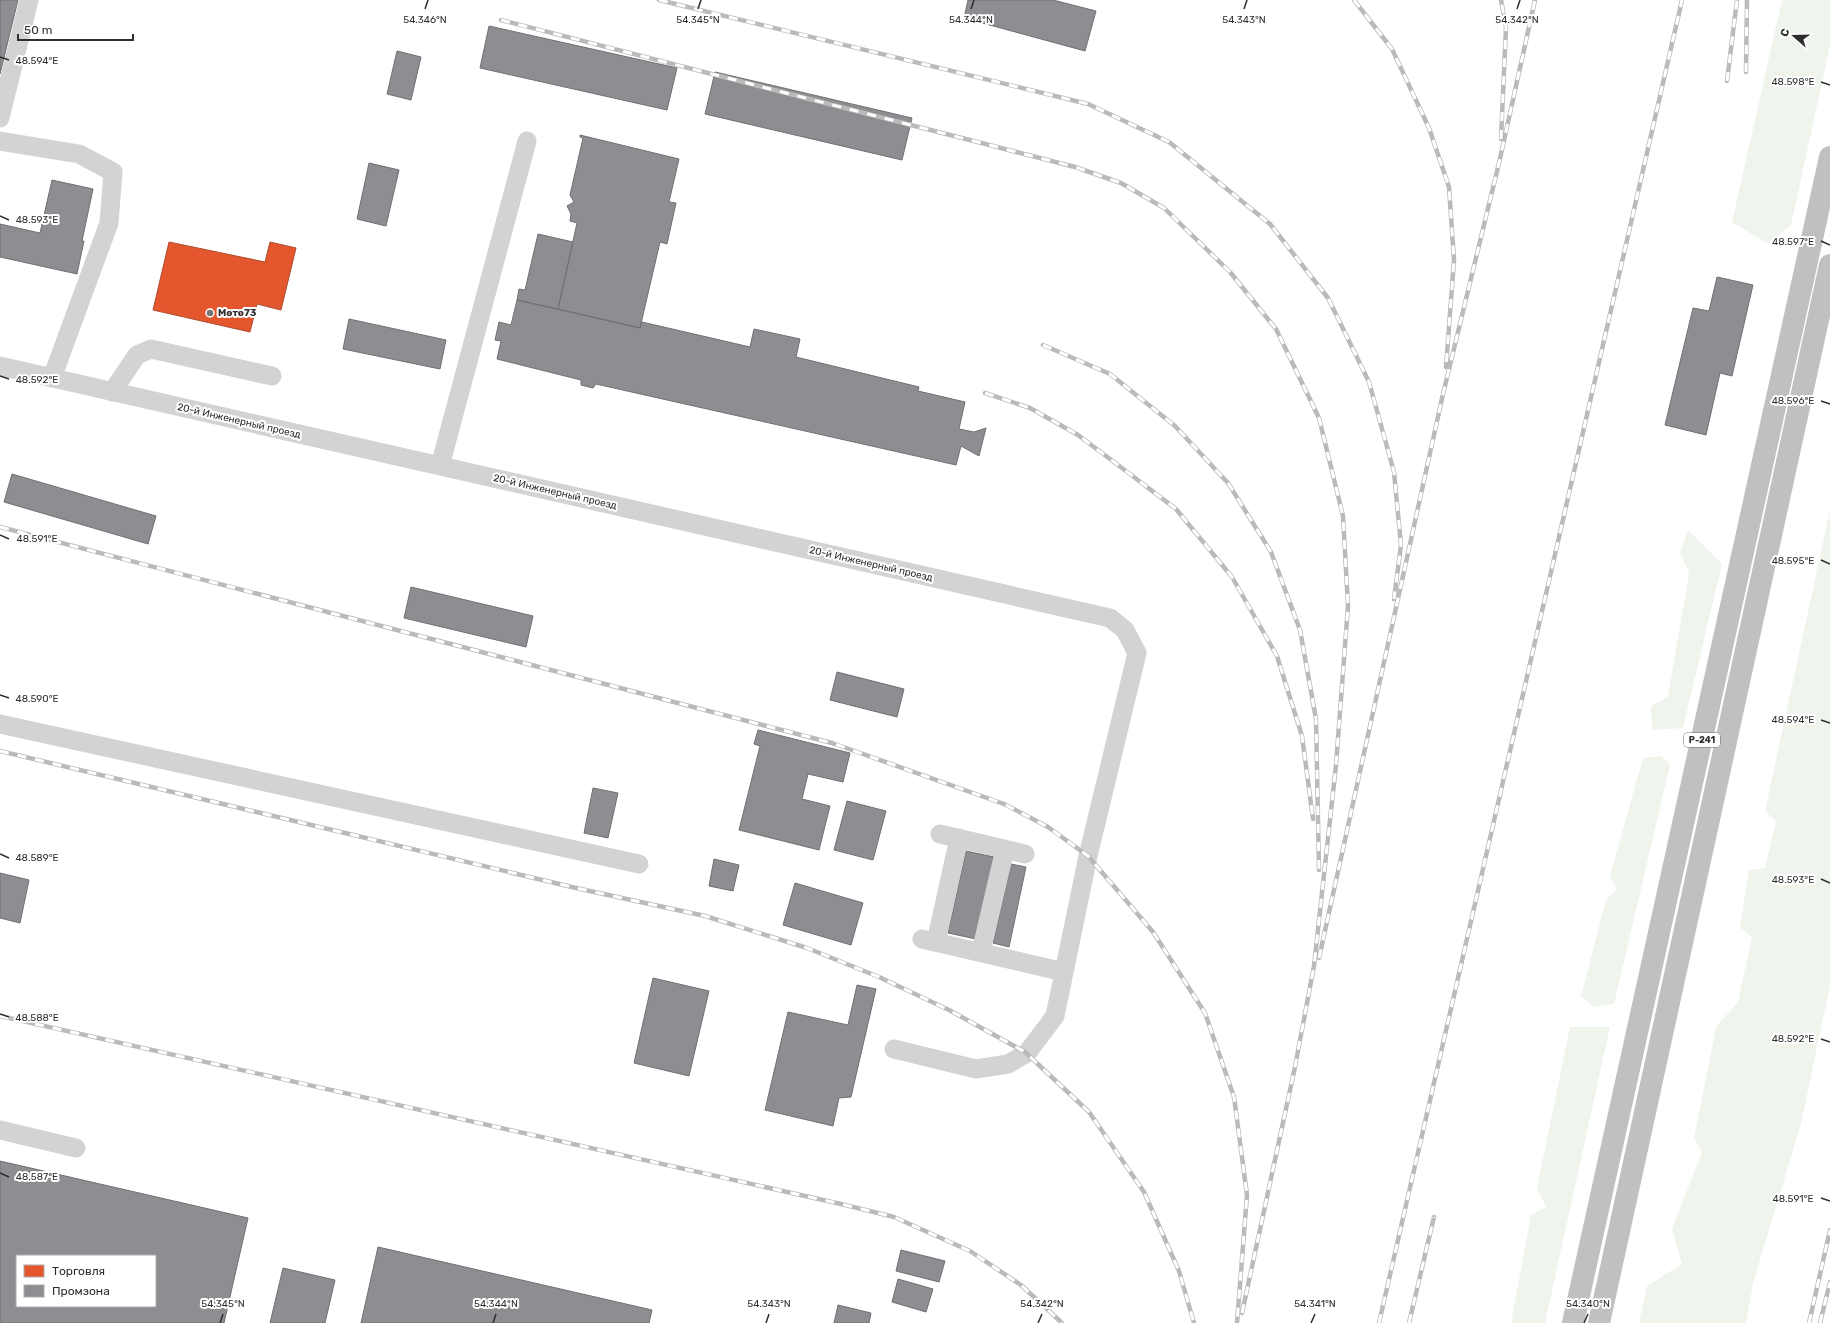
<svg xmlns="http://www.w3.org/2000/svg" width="1830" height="1323" font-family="Rubik,sans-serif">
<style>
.green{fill:#eff4ec}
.shops{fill:#e4572e;stroke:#ad4b2e}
.industry{fill:#8d8d92;stroke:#707074;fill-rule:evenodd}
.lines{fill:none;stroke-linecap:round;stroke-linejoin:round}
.minor{stroke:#d3d3d3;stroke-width:19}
.highway{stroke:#c0c0c0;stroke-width:22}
.rail-casing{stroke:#bababa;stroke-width:4.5}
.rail{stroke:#fff;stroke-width:3;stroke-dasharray:9;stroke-linecap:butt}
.ticks{fill:none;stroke:#2e2e2e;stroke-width:1.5}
.poi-dot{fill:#777;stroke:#fff;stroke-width:1.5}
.labels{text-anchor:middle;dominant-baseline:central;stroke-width:4;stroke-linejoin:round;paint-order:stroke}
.shield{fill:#fff;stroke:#6d6d6d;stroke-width:1}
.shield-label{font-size:9px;font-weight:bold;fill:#2e2e2e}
.poi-label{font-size:10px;font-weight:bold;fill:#2e2e2e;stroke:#fff;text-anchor:start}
.street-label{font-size:10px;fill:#2e2e2e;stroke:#fff}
.ticks-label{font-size:10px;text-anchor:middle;fill:#2e2e2e;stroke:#fff;stroke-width:4;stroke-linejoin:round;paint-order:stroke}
</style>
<rect width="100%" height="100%" fill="#fff"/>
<!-- green -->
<path class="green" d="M1782,0H1830V46L1791,225L1768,244L1732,222Z
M1830,510V985L1801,1124L1753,1283L1746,1323H1639L1647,1286L1682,1264L1672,1229L1702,1152L1694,1138L1716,1027L1738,1002L1752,937L1740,927L1749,870L1765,868L1776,821L1765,811Z
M1688,530L1722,564L1683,728L1652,730L1651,706L1668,697L1689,573L1680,553Z
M1661,756L1670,765L1614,1004L1594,1007L1581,996L1606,900L1617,889L1610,876L1643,758Z
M1570,1027H1610L1545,1323H1511L1531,1215L1546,1207L1537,1188Z"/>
<!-- shops -->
<path class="shops" d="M169,242L265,262L270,242L296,248L281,310L257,304L250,332L153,310Z"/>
<!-- industry -->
<path class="industry" d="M0,0H18L0,74Z
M968,0H1053L1096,11L1085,51L964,18Z
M489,26L677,68L667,110L480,68Z
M397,51L421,57L411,100L387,94Z
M715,72L912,118L902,160L705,114Z
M580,135L679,159L669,202L676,203L667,244L660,242L640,328L558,309L577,223L570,221L571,214L567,206L574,202L570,195L583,138L580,137Z
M369,163L399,170L386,226L357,219Z
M52,180L93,189L82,241H84L77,274L0,257V224L40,233Z
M538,234L573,242L558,309L517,300L519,289L525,290Z
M1717,277L1753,285L1732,376L1720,373L1706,435L1665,425L1693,308L1709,311Z
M517,300L640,328L642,322L750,347L754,329L800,339L796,357L919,387L918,391L965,402L959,429L974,432L986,428L979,456L961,446L956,465L596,384L593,388L581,385V380L497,359L501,341L495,340L499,322L511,325Z
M349,319L446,340L440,369L343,349Z
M12,474L156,516L148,544L4,502Z
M411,587L533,616L526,647L404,618Z
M837,672L904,689L897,717L830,700Z
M758,730L850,753L843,782L808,774L802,799L830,806L819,850L739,830L760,746L754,744Z
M593,788L618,793L608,838L584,833Z
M847,801L886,811L873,860L834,850Z
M966,851L994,857L976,939L948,933Z
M714,859L739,865L733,891L709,886Z
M1011,864L1026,867L1009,947L993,943Z
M0,873L29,880L20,923L0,918Z
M795,883L863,903L851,945L783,925Z
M653,978L709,991L689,1076L634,1063Z
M857,985L876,989L851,1097L839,1098L833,1126L765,1110L788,1012L848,1025Z
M0,1161L248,1218L224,1323H0ZM17,1256H155V1306H17Z
M378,1247L652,1310L649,1323H361Z
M901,1250L945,1261L939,1282L896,1271Z
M283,1268L335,1280L325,1323H270Z
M898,1279L933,1289L926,1312L892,1302Z
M838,1305L871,1313L869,1323H834Z"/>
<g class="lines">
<!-- minor -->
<path class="minor" d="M0,118L29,0
M0,141L79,154L113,172L109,223L52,378
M0,366L1110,618L1125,630L1137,653L1088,856L1055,1016L1027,1053L1008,1064L976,1069L894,1049
M112,392L137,355L151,349L272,376
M440,466L527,141
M0,724L639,864
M940,834L1025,854
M922,939L1064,972
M936,942L959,838
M981,952L1005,849
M0,1130L76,1148"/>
<!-- highway -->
<path class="highway" d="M1573,1323L1830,157
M1599,1323L1830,265"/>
<!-- rail casing -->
<g class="rail-casing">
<path id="rail" d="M659,0L1088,104L1169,142L1270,224L1328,298L1369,382L1394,472L1401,545L1394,599
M1354,0L1392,49L1429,128L1449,187L1454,260L1446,367
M501,20L1075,167L1121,183L1164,208L1230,272L1276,329L1319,418L1343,516L1348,606L1336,765L1314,966L1294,1072
M1746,72L1747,0
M1727,81L1737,0
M1501,139L1506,27L1501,0
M1043,345L1110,374L1175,426L1228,483L1271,552L1300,630L1316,719L1319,870
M985,393L1030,408L1078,435L1122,468L1176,509L1232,577L1277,656L1302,736L1313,819
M0,527L832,743L1004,804L1048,827L1088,856L1153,932L1205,1013L1234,1097L1247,1195L1237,1323
M0,751L576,888L705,916L807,948L879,977L949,1010L1025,1052L1089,1112L1144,1192L1179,1271L1194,1323
M1319,958L1443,394L1499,163L1535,0
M0,1016L841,1204L894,1217L970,1251L1021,1285L1062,1323
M1242,1313L1295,1067
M1379,1323L1682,0
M1409,1323L1434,1217
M1809,1323L1830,1230
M1820,1323L1830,1282"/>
</g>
<!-- rail -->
<use href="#rail" class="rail"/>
</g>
<!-- ticks -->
<path class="ticks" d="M425,9L428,0M698,9L701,0M971,9L974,0M1244,9L1247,0M1517,9L1520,0M0,57L9,60M1821,82L1830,85M0,216L9,220M1821,241L1830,245M0,376L9,379M1821,401L1830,404M0,535L9,539M1821,560L1830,564M0,695L9,698M1821,720L1830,723M0,854L9,858M1821,879L1830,883M0,1014L9,1017M1821,1039L1830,1042M0,1173L9,1177M1821,1198L1830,1201M220,1323L223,1314M493,1323L496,1314M766,1323L769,1314M1038,1323L1042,1314M1311,1323L1315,1314M1584,1323L1588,1314"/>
<!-- markers -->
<circle class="poi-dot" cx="210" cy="313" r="4"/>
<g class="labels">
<!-- shield labels -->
<rect class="shield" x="1684" y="733" width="36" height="14" rx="3"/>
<g class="shield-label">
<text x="1702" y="740">Р-241</text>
</g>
<!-- poi labels -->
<g class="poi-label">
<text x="218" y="313">Мото73</text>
</g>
<!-- street labels -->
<g class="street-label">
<text transform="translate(239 421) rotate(13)">20-й Инженерный проезд</text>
<text transform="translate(555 492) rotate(13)">20-й Инженерный проезд</text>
<text transform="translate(871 564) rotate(13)">20-й Инженерный проезд</text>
</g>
</g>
<g class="ticks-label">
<text x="425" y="23">54.346°N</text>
<text x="698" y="23">54.345°N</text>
<text x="971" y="23">54.344°N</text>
<text x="1244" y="23">54.343°N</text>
<text x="1517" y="23">54.342°N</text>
<text x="37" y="64">48.594°E</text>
<text x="1793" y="85">48.598°E</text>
<text x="37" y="223">48.593°E</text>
<text x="1793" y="245">48.597°E</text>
<text x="37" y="383">48.592°E</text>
<text x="1793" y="404">48.596°E</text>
<text x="37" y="542">48.591°E</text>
<text x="1793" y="564">48.595°E</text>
<text x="37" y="702">48.590°E</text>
<text x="1793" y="723">48.594°E</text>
<text x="37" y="861">48.589°E</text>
<text x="1793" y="883">48.593°E</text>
<text x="37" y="1021">48.588°E</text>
<text x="1793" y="1042">48.592°E</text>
<text x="37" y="1180">48.587°E</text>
<text x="1793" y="1202">48.591°E</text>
<text x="223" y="1307">54.345°N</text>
<text x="496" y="1307">54.344°N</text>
<text x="769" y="1307">54.343°N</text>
<text x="1042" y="1307">54.342°N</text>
<text x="1315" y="1307">54.341°N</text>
<text x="1588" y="1307">54.340°N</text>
</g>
<!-- legend -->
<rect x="16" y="1255" width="140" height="52" fill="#ffffff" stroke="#ababab"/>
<rect x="24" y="1265" width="20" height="12" fill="#e4572e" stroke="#ababab"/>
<text x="52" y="1275" font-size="12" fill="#2e2e2e">Торговля</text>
<rect x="24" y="1285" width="20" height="12" fill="#8d8d92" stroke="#ababab"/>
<text x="52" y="1295" font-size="12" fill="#2e2e2e">Промзона</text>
<!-- north arrow -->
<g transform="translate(1794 36) rotate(290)" stroke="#ffffff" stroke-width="3" paint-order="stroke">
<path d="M0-3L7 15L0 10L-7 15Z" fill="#2e2e2e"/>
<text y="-6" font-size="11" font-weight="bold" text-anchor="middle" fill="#2e2e2e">С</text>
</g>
<!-- scale -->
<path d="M18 34v6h115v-6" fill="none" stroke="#2e2e2e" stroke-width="2"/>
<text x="24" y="34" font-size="12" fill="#2e2e2e" stroke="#ffffff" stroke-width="3" paint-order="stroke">50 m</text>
</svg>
